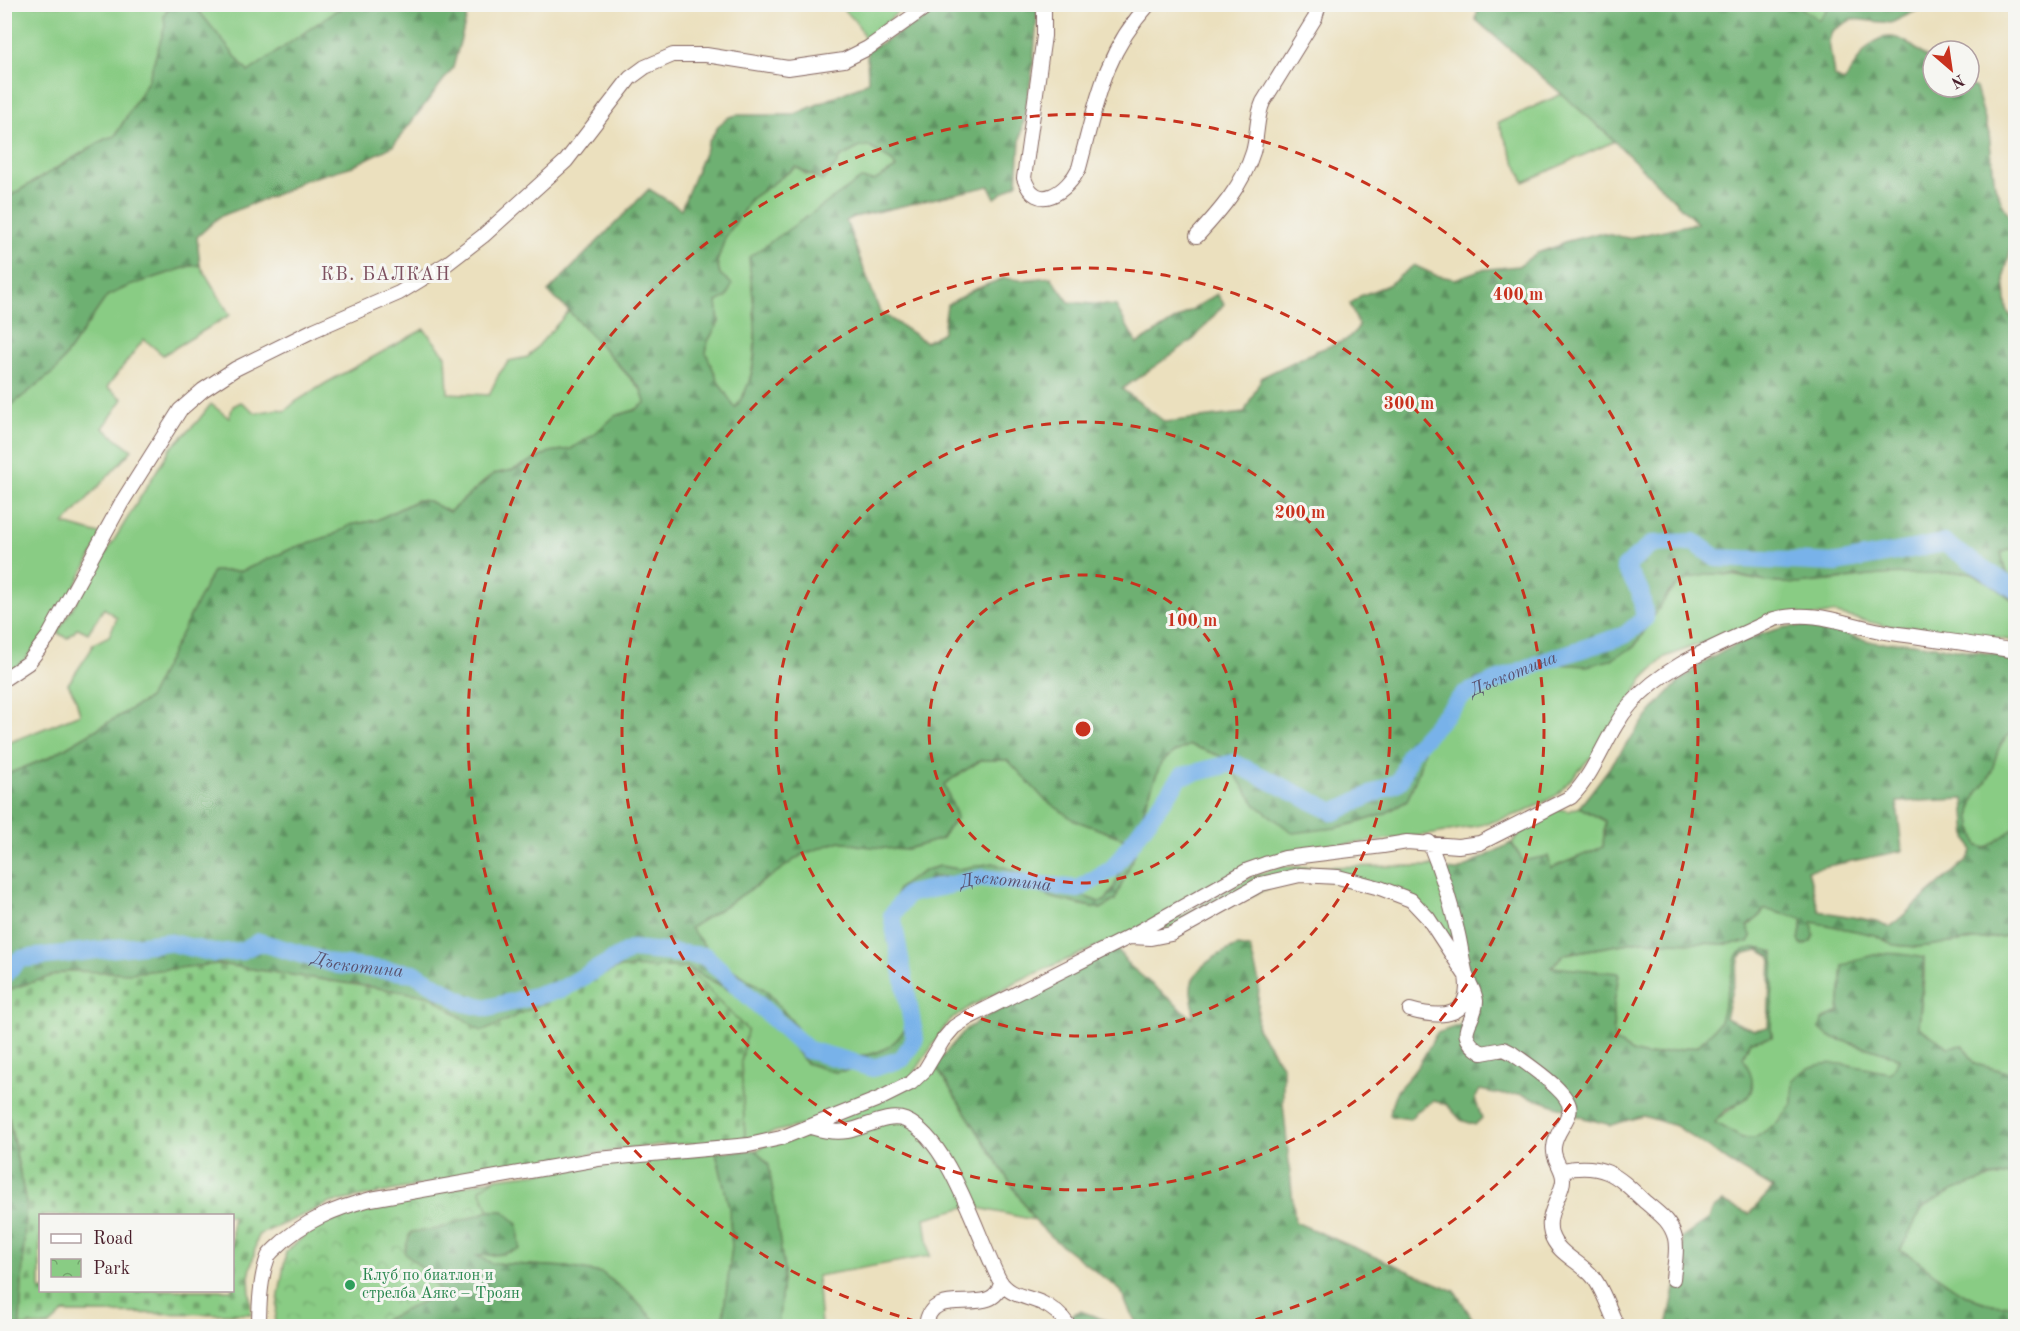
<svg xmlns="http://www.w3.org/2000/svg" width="2020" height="1331" font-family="'Old Standard TT',serif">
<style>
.grass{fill:#89cc84;stroke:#6a7658;stroke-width:1.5}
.forest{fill:url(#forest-firs);stroke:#5c684e;stroke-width:1.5;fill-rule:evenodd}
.cemetery{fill:url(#cemetery-stones);stroke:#6a7658;stroke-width:1.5;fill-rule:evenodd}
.park{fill:url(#park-crowns);stroke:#6a7658;stroke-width:1.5}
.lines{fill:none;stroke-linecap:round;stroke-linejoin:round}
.stream{stroke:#78b2e9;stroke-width:3}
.river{stroke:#78b2e9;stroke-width:18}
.minor-casing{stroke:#82635e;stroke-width:16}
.minor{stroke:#fff;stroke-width:14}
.ring{fill:none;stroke:#c8321e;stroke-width:3;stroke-dasharray:10 8}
.leisure-dot{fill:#2e9e5b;stroke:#f6f6f2;stroke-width:2}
.labels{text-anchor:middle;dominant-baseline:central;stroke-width:6;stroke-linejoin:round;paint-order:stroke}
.leisure-label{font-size:16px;fill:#27864d;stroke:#f6f6f2;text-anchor:start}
.neighbourhood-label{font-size:18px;letter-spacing:1.5px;fill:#7d505f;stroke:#f6f6f2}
.water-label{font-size:18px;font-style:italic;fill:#5a526e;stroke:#f6f6f2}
.centre{fill:#c8321e;stroke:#f6f6f2;stroke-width:3}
.ring-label{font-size:18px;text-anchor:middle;font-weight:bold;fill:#c8321e;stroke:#f6f6f2;stroke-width:6;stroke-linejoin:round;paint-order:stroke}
</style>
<defs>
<pattern id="forest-firs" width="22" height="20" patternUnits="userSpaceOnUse" patternTransform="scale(1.5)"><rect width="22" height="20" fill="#6eb072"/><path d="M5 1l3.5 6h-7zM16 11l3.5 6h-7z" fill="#5c8f5e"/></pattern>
<pattern id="cemetery-stones" width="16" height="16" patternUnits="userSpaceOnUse" patternTransform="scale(1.5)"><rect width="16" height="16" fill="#89cc84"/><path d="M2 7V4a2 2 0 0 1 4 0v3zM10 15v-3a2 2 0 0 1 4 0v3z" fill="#72a56c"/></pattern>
<pattern id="park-crowns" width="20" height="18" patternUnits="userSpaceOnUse" patternTransform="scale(1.5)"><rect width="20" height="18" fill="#89cc84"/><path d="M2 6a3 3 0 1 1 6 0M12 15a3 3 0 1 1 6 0" fill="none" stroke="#72a56c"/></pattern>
</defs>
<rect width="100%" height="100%" fill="#f6f6f2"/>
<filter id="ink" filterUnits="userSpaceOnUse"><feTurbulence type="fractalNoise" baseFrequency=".0167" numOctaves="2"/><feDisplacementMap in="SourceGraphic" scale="12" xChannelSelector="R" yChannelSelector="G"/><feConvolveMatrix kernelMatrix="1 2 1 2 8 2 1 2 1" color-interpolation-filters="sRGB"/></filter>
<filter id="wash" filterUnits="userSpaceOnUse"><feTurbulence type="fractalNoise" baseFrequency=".008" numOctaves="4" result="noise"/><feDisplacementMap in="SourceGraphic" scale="24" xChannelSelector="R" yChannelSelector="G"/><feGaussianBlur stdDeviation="1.35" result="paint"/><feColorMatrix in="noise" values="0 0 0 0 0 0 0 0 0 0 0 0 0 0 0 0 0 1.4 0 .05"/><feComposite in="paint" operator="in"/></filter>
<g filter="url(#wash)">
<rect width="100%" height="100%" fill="#ebe0be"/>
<!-- grass -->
<path class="grass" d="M838,4L905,5L865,43C863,27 851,15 838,6Z
M4,5H169L164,16L166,26L148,81L115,136L105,139L5,199Z
M194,5H344L247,73Z
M1796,5H1830L1819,21Z
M1562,94L1615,141L1524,182L1498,123Z
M868,146L892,161L896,168L874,181L755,333C755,360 752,387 735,409L719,383L706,353L708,341L719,322L717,302L720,274L717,262L725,238L751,199L796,167L807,175L836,165L839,158L860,147Z
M200,265L230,315L163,355L144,339L107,387L123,399L103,428L132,450L64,524L103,535L53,627L24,661L5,675V410L56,370L107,296L129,286L190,266Z
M569,311L641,390L646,403L635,410L615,416L593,436L571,449L550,452L513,470L493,474L449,512L429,501L417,500L377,520L350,525L334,535L293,548L242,571L213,572L148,699L48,758L5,775L4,739L8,743L80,714L75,696L68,684L91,650L93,644L109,636L117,618L104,608L88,633L78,628L68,638L57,633L170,449L197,422L211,404L229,418L233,406L241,402L256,413L278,409L285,411L295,402L326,383L424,329L446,356L448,393L489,395L499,374L509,361L528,357Z
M2015,547V583L2005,570L2001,552Z
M1969,572L1990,583L2015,602V641L1942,629L1886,626L1833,613L1737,630L1665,657L1643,679L1598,754L1589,759L1557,795L1525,812L1481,825L1434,834L1287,851L1131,932L1020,980L971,1006L948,1022L911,1078L815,1122L745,1139L741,1063L747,1030L686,967L735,993L776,1027L806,1063L834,1072L892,1065L916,1047V1017L907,963L898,928V908L915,888L935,877H997L1077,904L1101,909L1115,900L1135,853L1145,805L1161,763L1175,752L1190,745L1223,757L1279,821L1292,832L1335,828L1360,822L1384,814L1407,801L1418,773L1425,746L1433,731L1444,712L1462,696L1475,679L1527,669L1540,658L1557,664L1634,647C1650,626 1664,589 1687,579C1716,567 1741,579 1768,582C1806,586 1841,579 1878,575C1908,572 1939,573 1969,572Z
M2015,730V828L1986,848L1978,846C1972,830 1967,812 1976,796C1980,788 1988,782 1991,773C1998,752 1996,744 2015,730Z
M981,760H1008L1044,799L1074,820L1125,839C1123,846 1126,853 1124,859C1121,873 1114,890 1105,901L1099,902L993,863L959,869L940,866L926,870L898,889L888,940L903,994L907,1026C903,1031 900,1037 895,1041C872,1064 835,1055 807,1048L795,1025L767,991L715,959L690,928L767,879L803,854L840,841L862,846L957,817L944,784Z
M1579,807L1605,821L1603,847L1551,869L1523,861L1512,843L1524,828L1558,809L1569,811Z
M1435,866L1469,963L1415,900L1302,874L1177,927L1154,931L1251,877L1280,867Z
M1764,909L1803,919L1799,940L1811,921L1875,935L1894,945L1917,947L2015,935V1074L1975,1064L1964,1045L1948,1048L1919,1027L1924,978V958L1843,966L1839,1012L1822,1020L1828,1036L1900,1058L1890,1074L1850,1065L1792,1091V1104L1780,1121L1755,1138H1742L1715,1123L1717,1119L1748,1097L1743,1057L1750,1041L1772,1037L1771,1027L1774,952C1760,948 1745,944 1736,958L1720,1022L1698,1046L1646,1056L1632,1052L1614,1041L1613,1011L1619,974L1551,967L1565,954L1641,941L1727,944L1759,917Z
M935,1065L1034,1220L969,1206L925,1218L930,1256L817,1276L821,1326H778L784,1270L756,1150Z
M716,1152L729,1207L732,1247L722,1326H660L631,1296L602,1273L566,1267L491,1263L475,1256L503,1254V1211H489L479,1189L496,1178Z
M2015,1174V1303C1983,1312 1951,1287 1927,1268C1917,1261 1912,1254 1900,1251C1906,1240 1916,1214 1925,1206C1948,1187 1987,1178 2015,1174Z"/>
<!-- forest -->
<path class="forest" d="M1796,4L1819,20L1830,5H1928L1891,23L1852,19L1832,31L1829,41L1834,76L1844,82C1859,59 1874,24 1906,42C1916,48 1924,56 1933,62V87H1969V84L1976,88L1989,134L1995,186L2004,207L2015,224V233L2004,276L2007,310L2016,324V547L2001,553L2005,570L2015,583V602L1990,583L1969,572L1880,575L1798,584L1766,582L1736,575L1711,574L1687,579L1670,591L1634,647L1610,660L1587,666L1557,664L1541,658L1527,669L1475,679L1444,712L1433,731L1425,746L1418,773L1407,801L1384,814L1360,822L1335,828L1293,833L1256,805L1223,757L1190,745L1175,752L1161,763L1145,805L1135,853L1115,900L1101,909L1052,898L1020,884L997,877H935L915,888L898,908V928L907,963L916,1017V1047L892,1065L834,1072L806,1063L776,1027L735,993L686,967L528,1011L482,1032L430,996L218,964L131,973L68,971L14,988L5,994V775L48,758L148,699L213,571H242L293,548L333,535L350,525L377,520L418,500L429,501L449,512L494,474L513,470L550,452L571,449L593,435L615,416L635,410L645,403L641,389L569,311L548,292L649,189L681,209L709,141L719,125L729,117L737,115H793L860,86L868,81L867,51L931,15L944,5H1038L1033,67L1020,142L1017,183L995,198L989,186L854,217L846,221L880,312L926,342L943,332L947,305L973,290L1004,278L1021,280L1051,277L1069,302L1116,306L1137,344L1217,294L1224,304L1194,339L1122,389L1165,422L1244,413L1262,377L1314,352L1346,340L1359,327L1350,304L1360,296L1388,285L1414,265L1435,275L1455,279L1480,270L1518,266L1537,253L1558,246L1564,242L1599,233L1628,238L1697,223L1602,129L1475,19L1480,5ZM868,146L892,161L896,168L874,181L861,179L749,257C752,306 768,366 735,408L719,383L706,353L708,341L719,322L717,302L727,297L732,284L720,274L717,262L725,238L751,199L796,167L822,181L836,165L839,158L860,147ZM981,760H1008L1044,799L1074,820L1125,839C1123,846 1126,853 1124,859C1121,874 1114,890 1105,901L1099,902L993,863L959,869L940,866L926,870L912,878L898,889L890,915L888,940L903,994L907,1026C903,1031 900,1037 895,1041C872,1064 835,1055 807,1048L795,1025L767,991L715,959L690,928L767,879L803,854L840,841L862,846L904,850L941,839L957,817L944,784Z
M169,5H194L248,72L344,5H470L453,68L393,146L353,166L301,181L287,190L219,217L197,237L200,265L190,266L129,286L107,296L56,370L5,410V199L105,139L115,136L148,81L165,26L164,16Z
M1815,626L1877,643L1905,642L2015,657V730C1996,744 1998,752 1991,773C1988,782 1980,788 1976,796C1967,812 1972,830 1978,846L1986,848L2015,828V935L1917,947L1894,945L1875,935L1812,922L1814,936L1811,942L1802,945L1799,940L1803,919L1764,909L1759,917L1747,926L1752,937L1749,942L1727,944L1640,941L1565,954L1551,967L1619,973L1613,1011L1614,1041L1632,1052L1646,1056L1698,1046L1720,1022L1736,957C1745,944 1760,948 1774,952L1771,1027L1772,1037L1750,1041L1743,1057C1772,1109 1726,1097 1715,1123L1742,1138H1755L1780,1121L1792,1104L1793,1080C1820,1051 1856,1068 1890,1073L1900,1058L1828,1036L1820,1029L1822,1020L1839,1012L1843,966C1873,951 1893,951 1924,958L1919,1027L1948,1047L1963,1045L1975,1064L2015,1074V1174L1988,1178L1952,1191L1923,1207L1900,1251C1912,1254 1918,1261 1927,1268C1951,1287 1983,1312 2015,1303V1326H1667L1677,1280L1684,1268L1682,1238L1709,1219L1712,1211L1723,1202L1749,1214L1773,1188L1729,1162L1676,1126L1643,1116L1611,1125L1580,1117L1565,1109L1521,1094L1504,1095L1480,1090L1475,1099L1482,1118L1475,1125L1461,1120L1446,1104L1433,1101L1417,1111L1410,1119L1390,1116C1393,1086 1402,1089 1417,1067C1425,1056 1430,1044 1437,1033L1460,1025L1475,999L1446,870L1458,871L1511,843L1523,861L1548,856L1551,868L1603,847L1605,821L1579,807C1612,768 1638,722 1674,687C1702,660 1741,639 1778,629C1790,625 1804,627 1815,626ZM1964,799L1967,837L1972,851L1968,859L1890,927L1876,921L1819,911L1808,870L1902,851L1897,802ZM1759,950L1771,957L1768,1027L1754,1030L1725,1018L1740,957L1745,953Z
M1237,946L1250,948L1259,982L1257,1028L1283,1067V1103L1295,1222L1455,1291L1477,1326H1136L1137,1324L1128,1308L1121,1291L1051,1237L1034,1220L935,1065L966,1029L1003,1007L1116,948L1130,966L1192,1018C1196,1009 1191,1000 1191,990C1191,967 1219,954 1237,946Z
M4,1098L26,1202L20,1326H5Z
M756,1150L769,1165L784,1270L778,1326H722L732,1247L729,1207L716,1152Z
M489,1211H503L518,1224L520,1249L503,1254L477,1256L491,1263L566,1267L602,1273L631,1296L660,1326H372L440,1293L427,1273L403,1252L411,1232L437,1229Z
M1080,1311L1121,1326H1068L1065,1318Z"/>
<!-- cemetery -->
<path class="cemetery" d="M218,964L430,996L482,1032L618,968L686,967L747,1030L741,1063L745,1139L726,1143L658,1145L543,1161L330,1203L258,1235L249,1277L251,1314L63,1313L49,1326H20L26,1202L5,1098L4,994L14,988L68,971L131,973ZM40,1216H232V1290H40Z"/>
<!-- park -->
<path class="park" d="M496,1178L480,1189L489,1211L437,1229L411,1232L404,1252L427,1273L440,1293L372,1326H274L286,1252L319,1223Z"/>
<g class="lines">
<!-- stream -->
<path class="stream" d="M2013,897L2016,896"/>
<!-- river -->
<path class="river" id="s1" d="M4,975L20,959L168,942L214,953L241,951L259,942L338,965L414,973L465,1003L488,1008L562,989L632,949L705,956L808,1050L873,1068L902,1059L915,1039L892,915L908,894L983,878L1078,889L1113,868L1181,776L1234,763L1334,812L1400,781L1410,753L1464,694L1548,660L1625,635L1645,618L1640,591L1625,567L1652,544L1694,542L1716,558L1837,563L1944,543L2016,590"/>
</g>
</g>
<g filter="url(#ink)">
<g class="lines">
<!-- minor casing -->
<g class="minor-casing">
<path id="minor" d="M1044,4V36L1024,178C1036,215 1068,191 1079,168C1096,105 1103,54 1149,4
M1197,236C1220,211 1243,185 1253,152C1258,135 1256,117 1263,102L1315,18L1319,4
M4,679L28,663L48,637L122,502L180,410L203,390L235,369L314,330L399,293L448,263L483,236L566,161L630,78L645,67L673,55H706L788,68L844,60L868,48L930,4
M1429,842C1441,871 1450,900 1457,930C1461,945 1462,960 1466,975C1469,984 1475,991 1476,1001C1476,1023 1451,1033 1482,1053L1504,1049L1512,1053C1525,1063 1576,1095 1569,1113C1565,1125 1555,1134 1554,1147C1552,1161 1567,1171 1562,1186C1557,1203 1546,1216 1551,1234C1557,1254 1581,1262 1593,1277C1603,1289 1610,1312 1617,1326
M1131,937L1151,938L1171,934L1261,884L1300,875L1338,877L1380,888L1411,900L1428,918L1466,976C1473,1018 1442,1019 1410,1010
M811,1127C824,1131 835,1133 847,1131C865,1128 888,1113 905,1120C950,1139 977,1237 999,1279C1008,1296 1026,1296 1042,1303C1053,1308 1062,1316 1069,1326
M1562,1170C1602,1162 1616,1174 1643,1200C1656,1212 1670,1219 1675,1238C1678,1251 1674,1266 1673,1279
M259,1326C259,1305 260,1278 268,1257C270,1253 274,1250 277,1247C303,1221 336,1208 371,1199L598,1159L749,1145L781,1138L881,1098L911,1083L925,1070L943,1040L954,1027L968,1018L1129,937L1248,870L1265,864L1285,858L1383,846L1407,842L1458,846L1480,843L1571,797C1598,770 1606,732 1631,704C1667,662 1726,643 1774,619C1818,608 1849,627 1892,633C1933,639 1974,644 2016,651
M926,1326C930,1280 995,1322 1001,1282"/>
</g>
<!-- minor -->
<use href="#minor" class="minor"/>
</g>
</g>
<!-- distance rings -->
<g class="ring">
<circle cx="1083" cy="729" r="154"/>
<circle cx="1083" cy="729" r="307"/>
<circle cx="1083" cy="729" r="461"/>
<path d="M934 1326A615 615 0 1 1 1232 1326"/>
</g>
<!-- markers -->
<circle class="leisure-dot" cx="350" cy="1285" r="6"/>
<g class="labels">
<!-- leisure labels -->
<g class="leisure-label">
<text x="362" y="1276">Клуб по биатлон и<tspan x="362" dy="18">стрелба Аякс – Троян</tspan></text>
</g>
<!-- neighbourhood labels -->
<g class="neighbourhood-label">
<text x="386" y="275">КВ. БАЛКАН</text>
</g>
<!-- water labels -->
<g class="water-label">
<text stroke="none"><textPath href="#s1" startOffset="1881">Дъскотина</textPath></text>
<text stroke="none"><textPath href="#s1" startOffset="1251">Дъскотина</textPath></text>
<text stroke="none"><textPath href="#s1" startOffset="368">Дъскотина</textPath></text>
</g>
</g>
<circle cx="1083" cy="729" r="9" class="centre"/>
<g class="ring-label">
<text x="1518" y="300">400 m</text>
<text x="1409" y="409">300 m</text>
<text x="1300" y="518">200 m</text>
<text x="1192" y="626">100 m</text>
</g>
<!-- margin -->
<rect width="2020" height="1331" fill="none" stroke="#f6f6f2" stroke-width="24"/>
<!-- legend -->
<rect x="39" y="1214" width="195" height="78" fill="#f6f6f2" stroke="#b1a0a2" stroke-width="1.5"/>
<rect x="51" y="1234" width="30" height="9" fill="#ffffff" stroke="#b1a0a2" stroke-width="1.5"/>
<text x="93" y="1244" font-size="18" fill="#4a1f2b">Road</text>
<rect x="51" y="1259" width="30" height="18" fill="url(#park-crowns)" stroke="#b1a0a2" stroke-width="1.5"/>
<text x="93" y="1274" font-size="18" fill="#4a1f2b">Park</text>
<!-- north arrow -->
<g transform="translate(1951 69) rotate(151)"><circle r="28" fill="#f6f6f2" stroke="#b1a0a2" stroke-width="1.5"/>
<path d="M0-4.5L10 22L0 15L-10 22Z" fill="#c8321e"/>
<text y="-9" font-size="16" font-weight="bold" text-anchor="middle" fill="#4a1f2b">N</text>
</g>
</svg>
